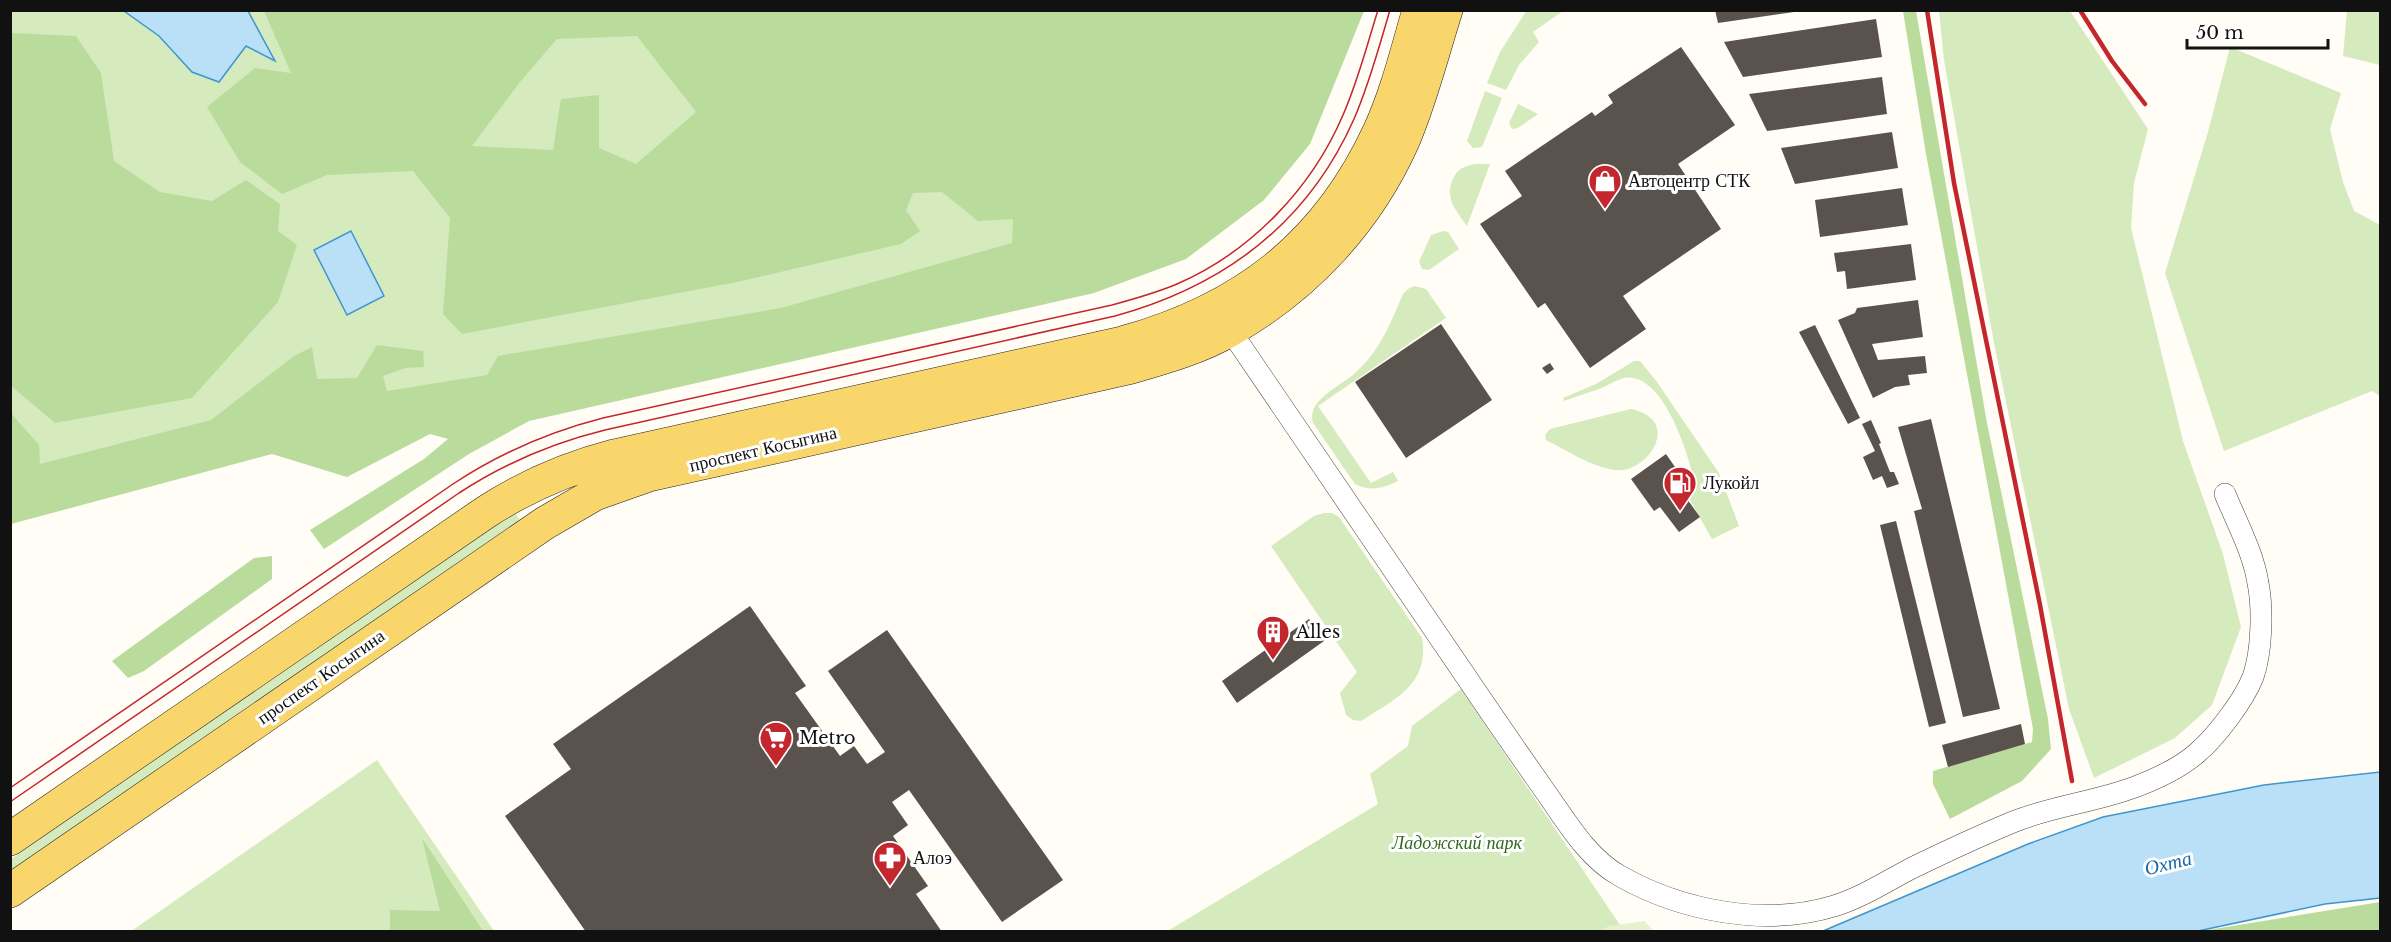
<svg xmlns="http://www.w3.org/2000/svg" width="2391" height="942" font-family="'Libre Baskerville',serif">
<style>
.green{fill:#d5ebbd}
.forest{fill:#b9dc9c;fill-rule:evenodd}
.pitch{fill:#e6f2cf}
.water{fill:#b9e0f7;stroke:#3f96cf;stroke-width:1.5}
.building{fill:#5a524d}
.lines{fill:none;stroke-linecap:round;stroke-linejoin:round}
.street-casing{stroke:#444;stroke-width:22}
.primary-casing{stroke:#222;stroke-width:34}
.street{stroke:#fff;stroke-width:21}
.primary{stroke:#f9d66b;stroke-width:33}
.tram{stroke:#c4262e;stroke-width:1.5}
.rail{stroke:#c4262e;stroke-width:4.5}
.labels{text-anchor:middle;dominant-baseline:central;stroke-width:6;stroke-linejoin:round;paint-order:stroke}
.poi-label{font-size:18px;fill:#111;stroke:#fff;text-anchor:start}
.street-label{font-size:18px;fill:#111;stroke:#fff}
.park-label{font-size:18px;font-style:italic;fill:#2f6b1f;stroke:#fff}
.water-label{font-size:20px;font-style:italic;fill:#1768a6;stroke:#fff}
</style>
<rect width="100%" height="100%" fill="#fffdf5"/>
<!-- green -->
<path class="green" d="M1527,10L1563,11L1533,32L1539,42L1519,65L1506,90L1487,83L1500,52Z
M10,11H123L159,36L176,56L246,46L274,60L248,11H1351L1257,199L11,508Z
M1939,11H2070L2148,129L2134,183L2131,228L2183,441L2223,554L2241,627L2212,705L2175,738L2094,778L2069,709L1994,343L1944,60Z
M2347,11H2380V65L2343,56Z
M2230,47L2341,93L2330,129L2343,182L2354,211L2380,225V396L2372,391L2224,451L2165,273L2208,132Z
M1485,91L1502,98L1482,147L1473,148L1467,141Z
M1518,104L1538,114L1518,128L1512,129L1509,123Z
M1475,164H1490L1467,226C1456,210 1444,198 1453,179C1458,168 1463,167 1475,164Z
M1443,231L1448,232L1459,249L1429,270L1422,269L1419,262L1431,235Z
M1414,286L1426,289L1446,318L1318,406L1371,483L1393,472L1398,481C1384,488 1370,492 1355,484L1313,423C1306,400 1341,386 1355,373C1380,351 1390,324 1403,294L1408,289Z
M1634,361H1640L1657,382L1719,473L1739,526L1712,539L1686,493L1695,486C1690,458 1664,371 1624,378C1616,380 1607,386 1599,389C1587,393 1575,397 1564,401L1563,398L1596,384Z
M1631,409C1684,420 1647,475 1614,470C1590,466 1568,451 1546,440L1545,435L1550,429Z
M514,511L520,520L11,871V859Z
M1324,513H1332L1339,517L1422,638C1430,685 1394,699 1361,721L1353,720L1346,715L1340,693L1357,672L1271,546L1314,516Z
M1461,689L1624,931L1166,932L1378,804L1370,774L1408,746L1412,726Z
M377,760L494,931L130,932Z"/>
<!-- forest -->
<path class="forest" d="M264,11H1364L1310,144L1264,200L1186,259L1094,293L529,421L469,454L324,549L310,530L424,459L448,439L430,434L347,477L272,454L11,524V413L39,445L40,464L211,420L294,356L312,347L317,379L357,378L377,345L423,351L424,367L405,368L383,376L387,391L487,375L498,356L781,308L1012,243L1013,219L978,221L942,192L913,193L906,210L920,231L901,244L737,282L462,334L443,314L450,218L413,171L327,175L282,194L240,162L207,107L255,68L291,73ZM637,36L696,112L636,164L599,148V95L561,99L553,150L472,146L520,82L557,39Z
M1903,11H1916L1987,423L2048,719L2051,749L2022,781L1950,819L1933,784V771L2032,742L2033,729L1926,154Z
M11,33L76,36L101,73L114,161L160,192L212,201L246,180L280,204L278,231L297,245L278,302L192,398L55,423L11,386Z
M272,556V579L144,671L128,678L112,661L254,558Z
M422,838L483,931H390V910L440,911Z
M2380,902V931H2202Z"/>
<!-- pitch -->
<path class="pitch" d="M1645,921L1653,931H1599L1609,926Z"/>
<!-- water -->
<path class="water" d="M124,11H248L275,61L246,46L219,82L192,72L159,36Z
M351,231L384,296L347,315L314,250Z
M2380,772V898L2325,904L2198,931H1823L2028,844L2103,817L2264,785Z"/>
<!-- building -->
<path class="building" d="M1715,10H1794V12L1718,23Z
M1876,19L1882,57L1743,77L1724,42Z
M1681,47L1735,125L1678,164L1721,229L1623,296L1646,329L1590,368L1545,303L1538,308L1480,224L1522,196L1505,171L1592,112L1595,116L1613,103L1608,95Z
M1882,77L1887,114L1767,131L1749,94Z
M1892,132L1898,168L1795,184L1781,148Z
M1902,188L1908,225L1820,237L1815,200Z
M1911,244L1916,280L1847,289L1845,271L1837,272L1834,253Z
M1918,300L1923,337L1872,344L1878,360L1925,356L1927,373L1908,375L1910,385L1895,387L1873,398L1838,320L1855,313L1857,308Z
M1441,324L1492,400L1406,458L1355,382Z
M1815,325L1860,418L1848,424L1799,332Z
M1550,363L1554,369L1547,374L1542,368Z
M1931,419L2000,709L1963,717L1914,511L1922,509L1898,427Z
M1871,420L1881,443L1879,444L1890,472H1894L1899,484L1887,488L1882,476L1873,480L1863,457L1875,451L1862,424Z
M1666,454L1689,487L1682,492L1700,517L1679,532L1660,507L1654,511L1631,479Z
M1896,521L1946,723L1929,727L1880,525Z
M750,606L806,686L795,693L840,756L854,746L867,764L885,752L828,671L887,630L1063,880L1002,922L909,790L892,802L908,825L893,836L928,886L916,894L942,932H586L505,816L571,769L553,744Z
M1309,619L1324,641L1237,703L1222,681Z
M2021,724L2025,744L1948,767L1942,745Z"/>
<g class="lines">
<!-- street casing -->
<g class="street-casing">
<path id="street" d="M1230,330C1315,454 1399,579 1484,703C1505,734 1526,764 1547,794C1568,824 1588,858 1620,876C1682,911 1765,927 1834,906C1861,898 1887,881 1912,868C1945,852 1979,836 2013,822C2052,806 2095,802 2135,787C2156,779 2180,768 2197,753C2216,737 2244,700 2253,677C2262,652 2263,608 2258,583C2253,552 2237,523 2225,494"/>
</g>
<!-- primary casing -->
<g class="primary-casing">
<path id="primary" d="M10,839L486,512C526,486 568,468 614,456L1122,343C1242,310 1326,246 1379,132C1397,93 1407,51 1419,10
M10,891L545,523L595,494L649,475L1128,368C1163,358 1199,348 1230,330C1307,286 1367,221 1403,141C1421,99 1432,54 1446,10"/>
</g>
<!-- street -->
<use href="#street" class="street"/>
<!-- primary -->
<use href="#primary" class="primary"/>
<!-- tram -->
<path class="tram" d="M10,788L453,484C500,453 548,432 603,418L1112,305C1134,299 1156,293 1177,284C1251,252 1312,188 1343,115C1358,81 1367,45 1378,10
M10,802L459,493C505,463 552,443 605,430L1115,316C1224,286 1307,225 1354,119C1369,85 1379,47 1390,10"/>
<!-- rail -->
<path class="rail" d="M1927,10L1954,183L2040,605L2072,781
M2080,10L2112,61L2145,104"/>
</g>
<!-- icons -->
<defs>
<g id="shop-pin" transform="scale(1.725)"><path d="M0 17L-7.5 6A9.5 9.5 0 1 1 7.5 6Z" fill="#c4262e" stroke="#fff"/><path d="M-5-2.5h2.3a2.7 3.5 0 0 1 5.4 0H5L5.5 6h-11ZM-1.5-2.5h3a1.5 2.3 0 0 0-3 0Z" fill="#fff"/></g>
<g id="fuel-pin" transform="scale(1.725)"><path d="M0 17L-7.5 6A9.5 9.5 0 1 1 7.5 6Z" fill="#c4262e" stroke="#fff"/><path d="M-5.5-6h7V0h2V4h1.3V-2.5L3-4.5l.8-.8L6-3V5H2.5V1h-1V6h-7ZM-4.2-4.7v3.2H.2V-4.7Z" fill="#fff"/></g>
<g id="building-pin" transform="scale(1.725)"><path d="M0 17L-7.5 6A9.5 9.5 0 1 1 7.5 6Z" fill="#c4262e" stroke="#fff"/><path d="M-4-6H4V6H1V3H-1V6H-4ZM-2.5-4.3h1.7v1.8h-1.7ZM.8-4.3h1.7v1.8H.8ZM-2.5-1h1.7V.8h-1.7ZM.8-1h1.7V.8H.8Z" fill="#fff"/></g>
<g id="supermarket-pin" transform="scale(1.725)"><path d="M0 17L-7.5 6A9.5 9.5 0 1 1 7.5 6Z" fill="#c4262e" stroke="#fff"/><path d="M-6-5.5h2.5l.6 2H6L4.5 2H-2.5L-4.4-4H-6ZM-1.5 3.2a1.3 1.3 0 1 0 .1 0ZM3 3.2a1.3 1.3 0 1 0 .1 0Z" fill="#fff"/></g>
<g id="pharmacy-pin" transform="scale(1.725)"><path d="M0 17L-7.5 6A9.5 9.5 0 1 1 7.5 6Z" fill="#c4262e" stroke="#fff"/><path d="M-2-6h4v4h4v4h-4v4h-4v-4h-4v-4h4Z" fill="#fff"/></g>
</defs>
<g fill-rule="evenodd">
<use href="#shop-pin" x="1605" y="181"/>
<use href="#fuel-pin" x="1680" y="483"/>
<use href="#building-pin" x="1273" y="632"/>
<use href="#supermarket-pin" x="776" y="738"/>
<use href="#pharmacy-pin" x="890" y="858"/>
</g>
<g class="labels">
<!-- poi labels -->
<g class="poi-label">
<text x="1628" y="181">Автоцентр СТК</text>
<text x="1703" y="483">Лукойл</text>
<text x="1296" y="632">Alles</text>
<text x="799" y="738">Metro</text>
<text x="913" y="858">Алоэ</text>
</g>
<!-- street labels -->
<g class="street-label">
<text transform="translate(763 449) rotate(-13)">проспект Косыгина</text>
<text transform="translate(321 677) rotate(-35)">проспект Косыгина</text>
</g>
<!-- park labels -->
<g class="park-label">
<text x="1457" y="843">Ладожский парк</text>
</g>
<!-- water labels -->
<g class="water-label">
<text transform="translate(2168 863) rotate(-14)">Охта</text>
</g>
</g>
<!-- border -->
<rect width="2391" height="942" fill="none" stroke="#111111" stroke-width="24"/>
<!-- scale -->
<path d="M2187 39v9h141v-9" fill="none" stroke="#111111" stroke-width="3"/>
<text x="2196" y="39" font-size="18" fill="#111111" stroke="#ffffff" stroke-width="4.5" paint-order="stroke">50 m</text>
</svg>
